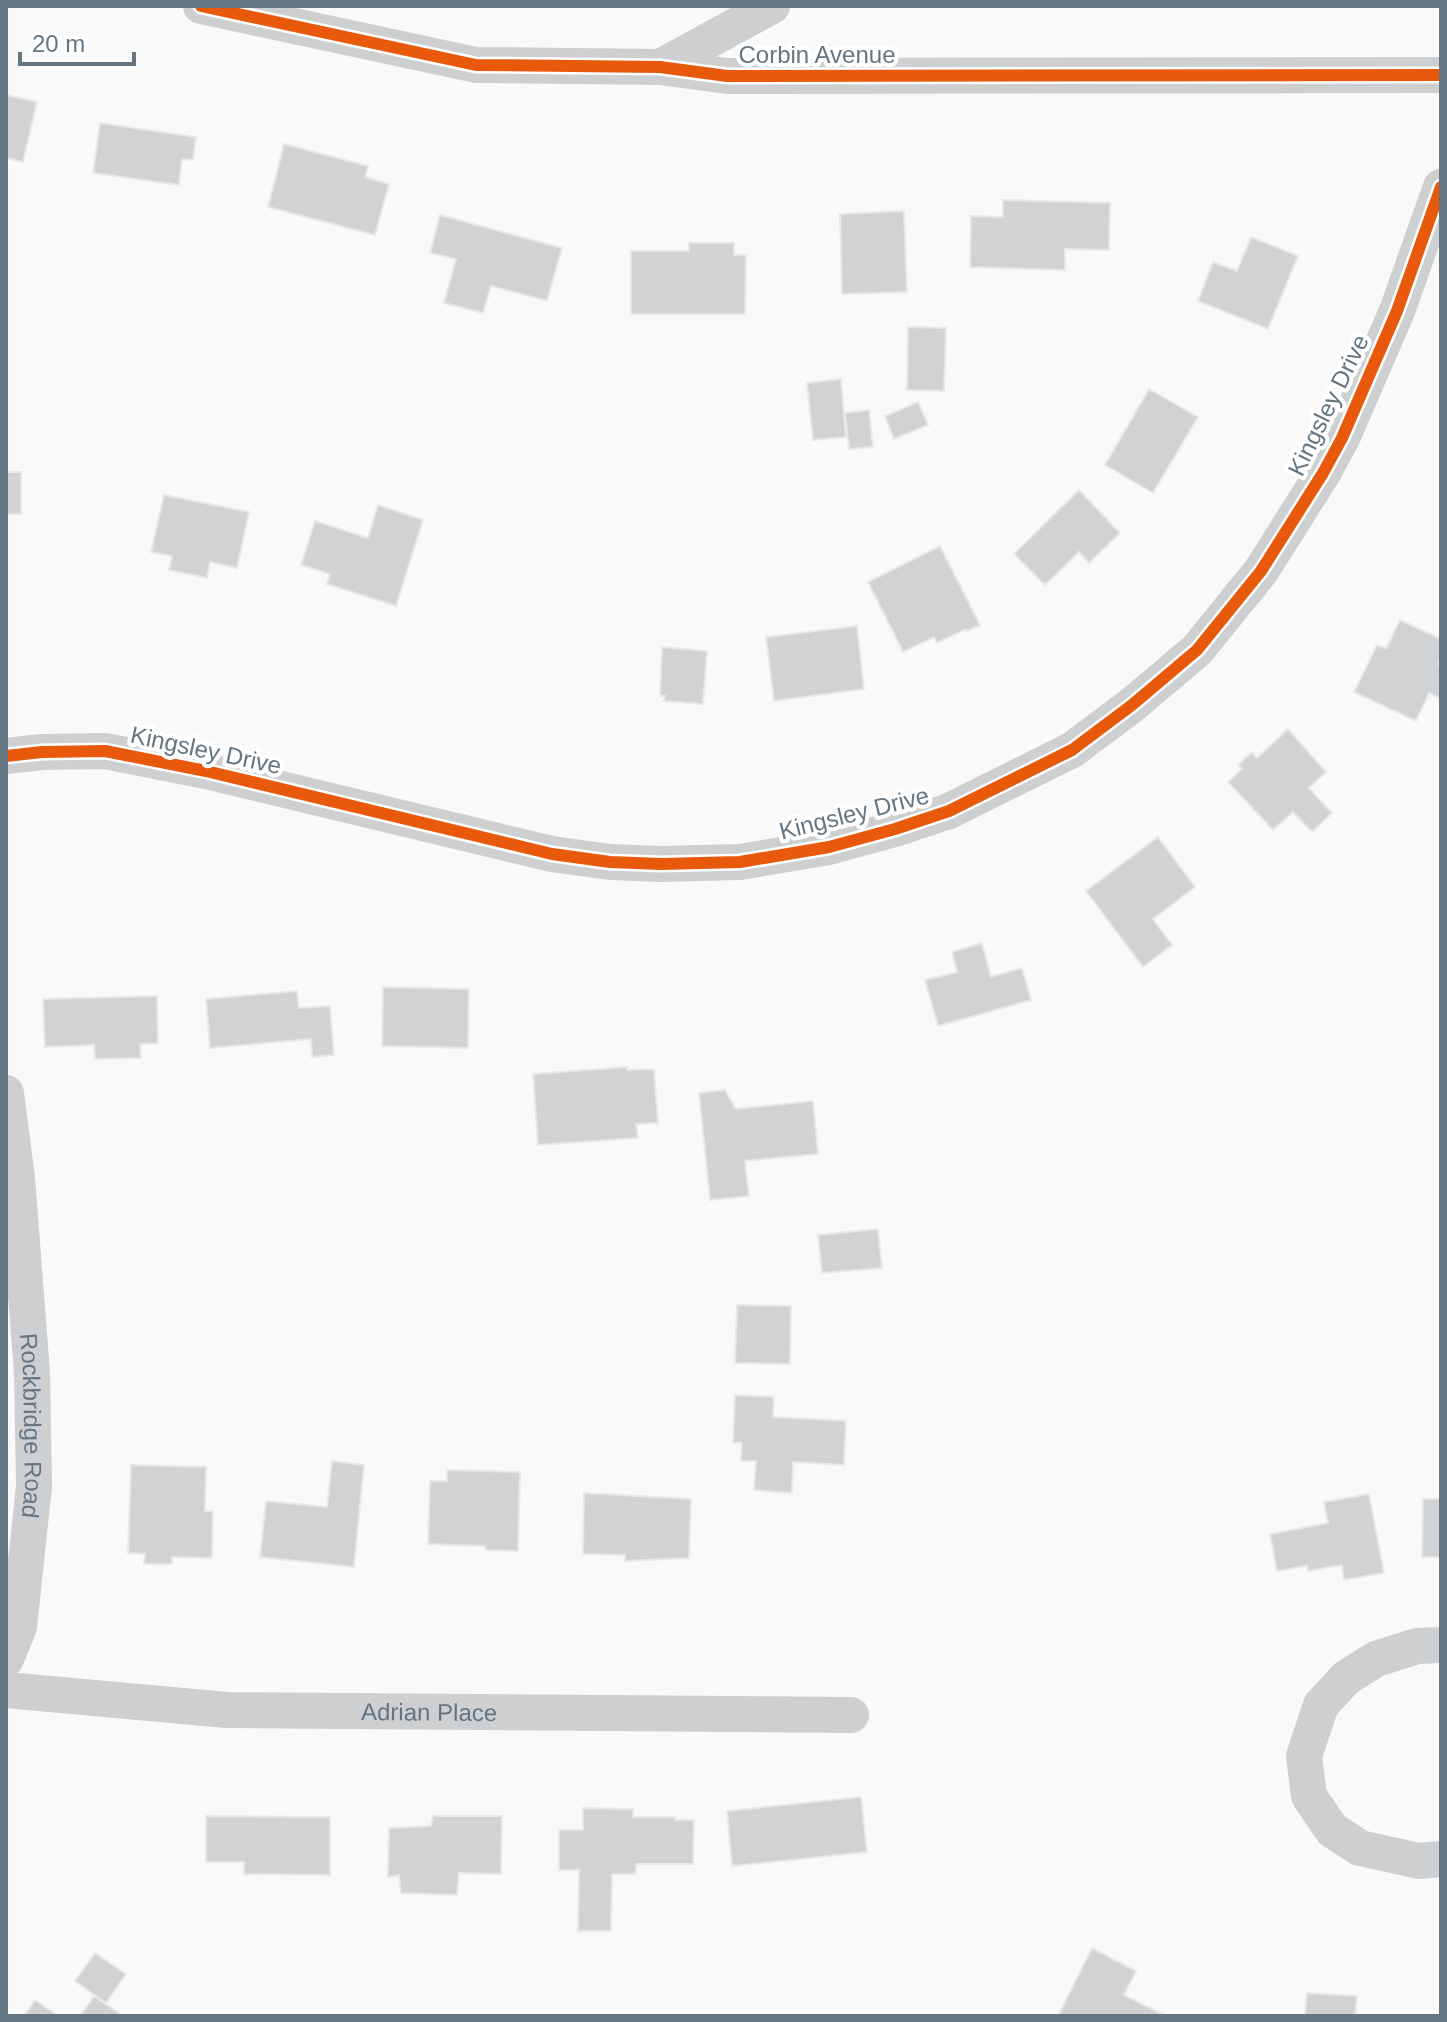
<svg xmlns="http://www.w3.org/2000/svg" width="1447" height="2022" font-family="Arial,sans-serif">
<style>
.building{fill:#d0d2d3;stroke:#e8e8e8;stroke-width:2}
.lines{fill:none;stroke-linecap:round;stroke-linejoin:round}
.street{stroke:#cecfd0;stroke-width:36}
.cycleway-casing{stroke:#fff;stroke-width:17}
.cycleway{stroke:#e8590c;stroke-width:12}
.labels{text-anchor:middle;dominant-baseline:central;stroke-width:8;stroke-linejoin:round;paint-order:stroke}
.street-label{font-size:24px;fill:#657683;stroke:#fff}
</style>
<rect width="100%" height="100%" fill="#f9f9f9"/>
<!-- building -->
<path class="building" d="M7,95L37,102L23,162L6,158Z
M100,123L196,137L193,160L182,159L179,185L93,173Z
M284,144L368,166L365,177L389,184L375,235L268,207Z
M1003,200L1110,203L1109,250L1065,249V270L970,267L971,216L1003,217Z
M904,211L907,292L842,294L840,214Z
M440,215L562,248L547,301L491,286L483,313L444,303L456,259L430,253Z
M1251,237L1298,256L1268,329L1198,301L1213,262L1237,271Z
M689,243H734V255H746L745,314H631V251H689Z
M908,327L946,328L944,391L907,390Z
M841,379L846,437L813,440L807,383Z
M1149,389L1198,417L1153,493L1105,465Z
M918,402L928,425L894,439L885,416Z
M869,410L873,447L849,449L845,413Z
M6,472H21V514H6Z
M1079,490L1120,533L1089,563L1079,552L1045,585L1014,554Z
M164,495L249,512L237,568L210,562L207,578L169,570L172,556L151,552Z
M378,505L423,520L396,606L327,584L330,574L301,565L315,521L368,538Z
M940,546L980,625L967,631L966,629L937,643L934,637L903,652L868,582Z
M1400,620L1441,639V658L1438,664L1441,665V699L1429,693L1416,721L1354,692L1377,645L1386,649Z
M857,626L864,689L774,701L766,637Z
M662,647L707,651L703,704L664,701L665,696H660Z
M1288,729L1326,772L1309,788L1332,813L1312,832L1293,812L1273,830L1228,782L1242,769L1238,765L1252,752L1257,758Z
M1158,837L1195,887L1153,919L1172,945L1143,967L1086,891Z
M982,943L991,977L1022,968L1031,1000L938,1026L925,980L957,972L952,952Z
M383,987L469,989L468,1048L382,1046Z
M297,991L299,1008L330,1006L334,1055L312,1057L311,1039L210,1048L206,999Z
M157,996L158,1043L140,1044L141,1058L95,1059L94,1045L45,1047L43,999Z
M627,1067V1070L654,1069L658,1123L636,1124L638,1138L538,1145L533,1074Z
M725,1090L736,1109L813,1101L818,1154L745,1161L749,1196L710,1200L699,1093Z
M878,1229L882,1268L822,1273L818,1235Z
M737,1305L791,1306L790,1364L735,1363Z
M735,1395L774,1397L773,1417L846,1421L844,1465L793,1462L792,1493L754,1490L756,1461H741L742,1443L733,1442Z
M332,1461L364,1465L354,1567L260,1557L266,1501L327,1507Z
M131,1465L206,1467L205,1511H213L212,1558L172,1557V1564H144L145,1554L128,1553Z
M447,1470L520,1472L518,1551L486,1550L485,1546L428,1544L430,1481H447Z
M584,1493L691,1499L689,1558L625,1561V1555L583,1554Z
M1369,1494L1384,1573L1344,1580L1342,1565L1308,1571L1307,1566L1277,1571L1270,1534L1328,1523L1324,1502Z
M1423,1499H1441V1557H1422Z
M861,1797L867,1852L732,1866L727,1811Z
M583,1808L633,1809V1817H675V1820H694L693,1864H636V1874H612L611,1931H578L579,1870H559V1830H583Z
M206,1816L330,1817V1875L244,1874V1862H206Z
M433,1816H502L501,1874L459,1873L457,1895L401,1893L399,1875L388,1877L389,1828L431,1826Z
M1092,1948L1136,1971L1124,1995L1166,2016H1058Z
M95,1953L126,1974L106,2003L75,1981Z
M1307,1993L1357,1996L1355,2016H1305Z
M94,1996L123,2016H80Z
M35,2000L58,2016H24Z"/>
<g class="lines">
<!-- street -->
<g class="street">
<path d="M201,6L476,65L660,67L727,76L1441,75"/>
<path d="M660,67L772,6"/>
<path d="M6,756L42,752L105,751L206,771L552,854L610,862L661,864L740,862L829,847L895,829L949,811L1072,750L1132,705L1197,650L1261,571L1323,473L1342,438L1397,311L1441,187"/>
<path id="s1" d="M6,1093L17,1178L32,1373L34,1486L19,1627L6,1659"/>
<path d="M1441,1645L1417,1646L1376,1659L1346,1678L1321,1705L1304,1756L1309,1796L1332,1830L1360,1848L1419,1861L1441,1859"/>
<path id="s2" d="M6,1690L227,1710L851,1715"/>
</g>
<!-- cycleway casing -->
<g class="cycleway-casing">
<path id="cycleway" d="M201,6L476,65L660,67L727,76L1441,75
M6,756L42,752L105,751L206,771L552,854L610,862L661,864L740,862L829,847L895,829L949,811L1072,750L1132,705L1197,650L1261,571L1323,473L1342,438L1397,311L1441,187"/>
</g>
<!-- cycleway -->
<use href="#cycleway" class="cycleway"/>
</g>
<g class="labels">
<!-- street labels -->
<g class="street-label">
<text x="817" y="54">Corbin Avenue</text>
<text transform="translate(1328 405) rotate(-64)">Kingsley Drive</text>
<text transform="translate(206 750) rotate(12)">Kingsley Drive</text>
<text transform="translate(854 813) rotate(-14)">Kingsley Drive</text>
<text stroke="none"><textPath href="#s1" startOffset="334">Rockbridge Road</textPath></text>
<text stroke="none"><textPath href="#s2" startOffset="424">Adrian Place</textPath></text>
</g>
</g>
<!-- border -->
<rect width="1447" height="2022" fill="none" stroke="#657683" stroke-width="16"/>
<!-- scale -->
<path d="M20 52v12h114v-12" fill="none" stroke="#657683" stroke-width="4"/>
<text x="32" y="52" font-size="24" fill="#657683" stroke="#ffffff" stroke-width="6" paint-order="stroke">20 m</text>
</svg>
